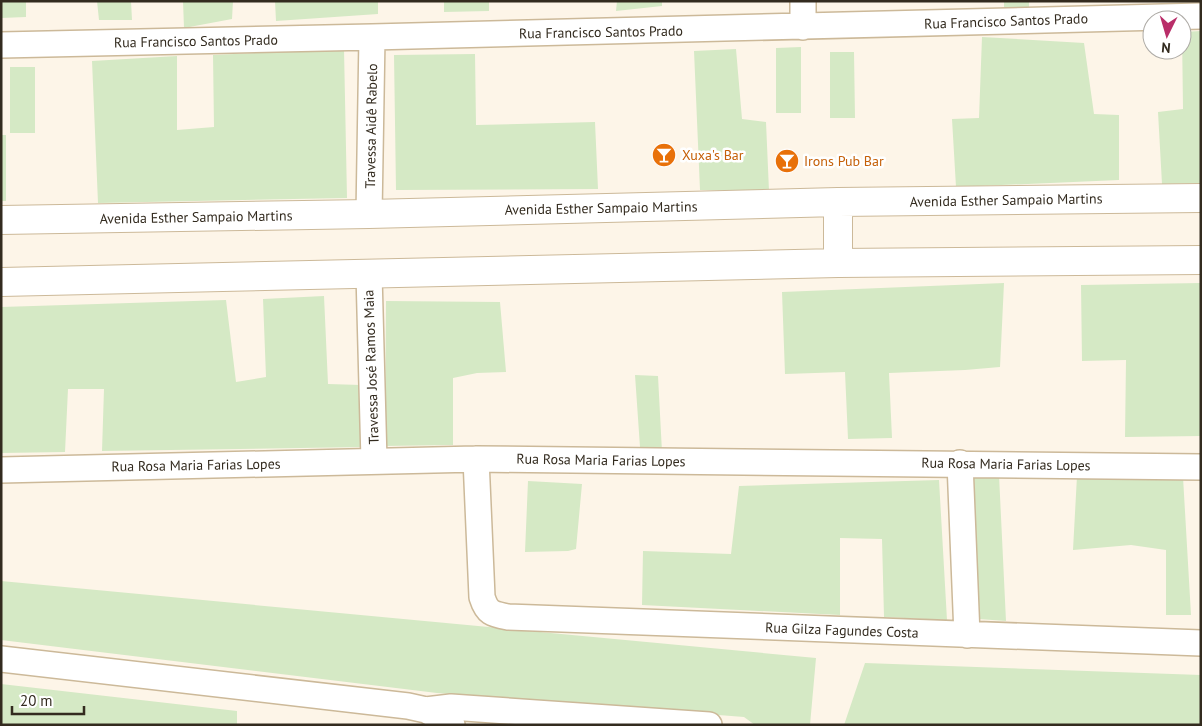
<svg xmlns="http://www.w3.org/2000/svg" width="1202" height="726" font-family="'PT Sans',sans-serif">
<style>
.green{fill:#d5e9c5}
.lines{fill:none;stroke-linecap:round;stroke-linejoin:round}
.minor-casing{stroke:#ccb999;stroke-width:28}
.tertiary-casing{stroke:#ccb999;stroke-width:30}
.minor{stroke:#fff;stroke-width:25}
.tertiary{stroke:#fff;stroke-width:28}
.labels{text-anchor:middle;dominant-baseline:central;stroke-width:5;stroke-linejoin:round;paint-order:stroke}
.street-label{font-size:14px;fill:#332b1f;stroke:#fff}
.food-label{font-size:14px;fill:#c56008;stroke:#fff;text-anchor:start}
</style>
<rect width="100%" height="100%" fill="#fdf5e8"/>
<!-- green -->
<path class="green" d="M1,1H26V17L1,18Z
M97,1H131L132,20H99Z
M183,1H233L232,19L184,28Z
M275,1H378V14L276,21Z
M444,1H489V11L444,12Z
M617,1H662V6L616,11Z
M1004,1H1029V9H1004Z
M1201,31V183L1162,184L1158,112L1183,109L1182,32Z
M982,37L1084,43L1094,114L1119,115V180L956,187L952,119L979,118Z
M801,47V113H776V48Z
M344,49L347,198L98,203L92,61L177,56V130L214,127L213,55Z
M736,49L742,119L766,122L769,191L700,190L694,51Z
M830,52H854L855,118H830Z
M475,54L476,125L595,122L598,189L396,190L394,55Z
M10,67H35V133H10Z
M1,135H6V201H1Z
M1004,283L1000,367L965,370L889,373L892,438L848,439L845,372L785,374L782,292Z
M1201,283V436L1125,437L1126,360L1082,361L1081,285Z
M324,296L328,384L361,385L362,447L102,451L104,389H68L65,452L1,453V307L226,300L236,382L266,377L263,299Z
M386,301L500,302L506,372L477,373L453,378V445L385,446Z
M635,375L658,376L662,452L640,447Z
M974,475H999L1006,621L979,619Z
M1077,476L1183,477L1191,615H1166V550L1131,545L1073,550Z
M939,480L947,620L884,617L882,539L840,538V615L642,605L643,551L731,554L739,486Z
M528,481L582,484L576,549L568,551L525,552Z
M1,581L816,658L810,725H755L744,717L437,693L1,640Z
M865,663L1201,675V725H844Z
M1,684L237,711V725H1Z"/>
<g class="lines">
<!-- minor casing -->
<g class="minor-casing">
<path id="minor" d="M803,1V27
M1,45L372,37L1201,16
M369,214L372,37
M369,274L374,461
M476,459L482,597C487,613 492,614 508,617L1201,643
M960,463L967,635
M1,470L476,459L1201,467
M1,659L408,706L426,710L452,725
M426,710L451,707L709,725"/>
</g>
<!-- tertiary casing -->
<g class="tertiary-casing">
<path id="tertiary" d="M838,202V263
M1,220L369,214L838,202L1201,198
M1,282L838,263L1201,260"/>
</g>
<!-- minor -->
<use href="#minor" class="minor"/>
<!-- tertiary -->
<use href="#tertiary" class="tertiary"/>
</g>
<!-- icons -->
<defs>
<g id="bar-disc" transform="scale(1.25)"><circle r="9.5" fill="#e8710a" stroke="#fff"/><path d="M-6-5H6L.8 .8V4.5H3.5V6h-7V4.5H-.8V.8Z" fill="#fff"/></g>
</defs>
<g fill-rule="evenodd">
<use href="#bar-disc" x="664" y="155"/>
<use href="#bar-disc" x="787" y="161"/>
</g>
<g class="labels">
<!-- street labels -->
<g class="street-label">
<text transform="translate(1006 21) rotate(-2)">Rua Francisco Santos Prado</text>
<text transform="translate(601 32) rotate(-1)">Rua Francisco Santos Prado</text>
<text transform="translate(196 41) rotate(-1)">Rua Francisco Santos Prado</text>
<text transform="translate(371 126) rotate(-89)">Travessa Aidê Rabelo</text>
<text transform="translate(1006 200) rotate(-1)">Avenida Esther Sampaio Martins</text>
<text transform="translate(601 208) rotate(-1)">Avenida Esther Sampaio Martins</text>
<text transform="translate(196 217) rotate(-1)">Avenida Esther Sampaio Martins</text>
<text transform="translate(371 367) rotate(-92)">Travessa José Ramos Maia</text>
<text transform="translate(601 460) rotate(1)">Rua Rosa Maria Farias Lopes</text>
<text transform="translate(1006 464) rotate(1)">Rua Rosa Maria Farias Lopes</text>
<text transform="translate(196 465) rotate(-1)">Rua Rosa Maria Farias Lopes</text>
<text transform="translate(842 630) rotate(2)">Rua Gilza Fagundes Costa</text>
</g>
<!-- food labels -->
<g class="food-label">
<text x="682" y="155">Xuxa's Bar</text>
<text x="804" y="161">Irons Pub Bar</text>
</g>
</g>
<!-- border -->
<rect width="1202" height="726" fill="none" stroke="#332b1f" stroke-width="5"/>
<!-- north arrow -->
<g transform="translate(1167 35) rotate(185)"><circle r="24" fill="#ffffff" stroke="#adaaa5"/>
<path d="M0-4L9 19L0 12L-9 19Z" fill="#b92e69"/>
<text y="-8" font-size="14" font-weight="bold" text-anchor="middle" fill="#332b1f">N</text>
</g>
<!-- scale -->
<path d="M12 706v8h72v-8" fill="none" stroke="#332b1f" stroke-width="2.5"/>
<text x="20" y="706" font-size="15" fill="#332b1f" stroke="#ffffff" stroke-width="4" paint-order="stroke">20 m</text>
</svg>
